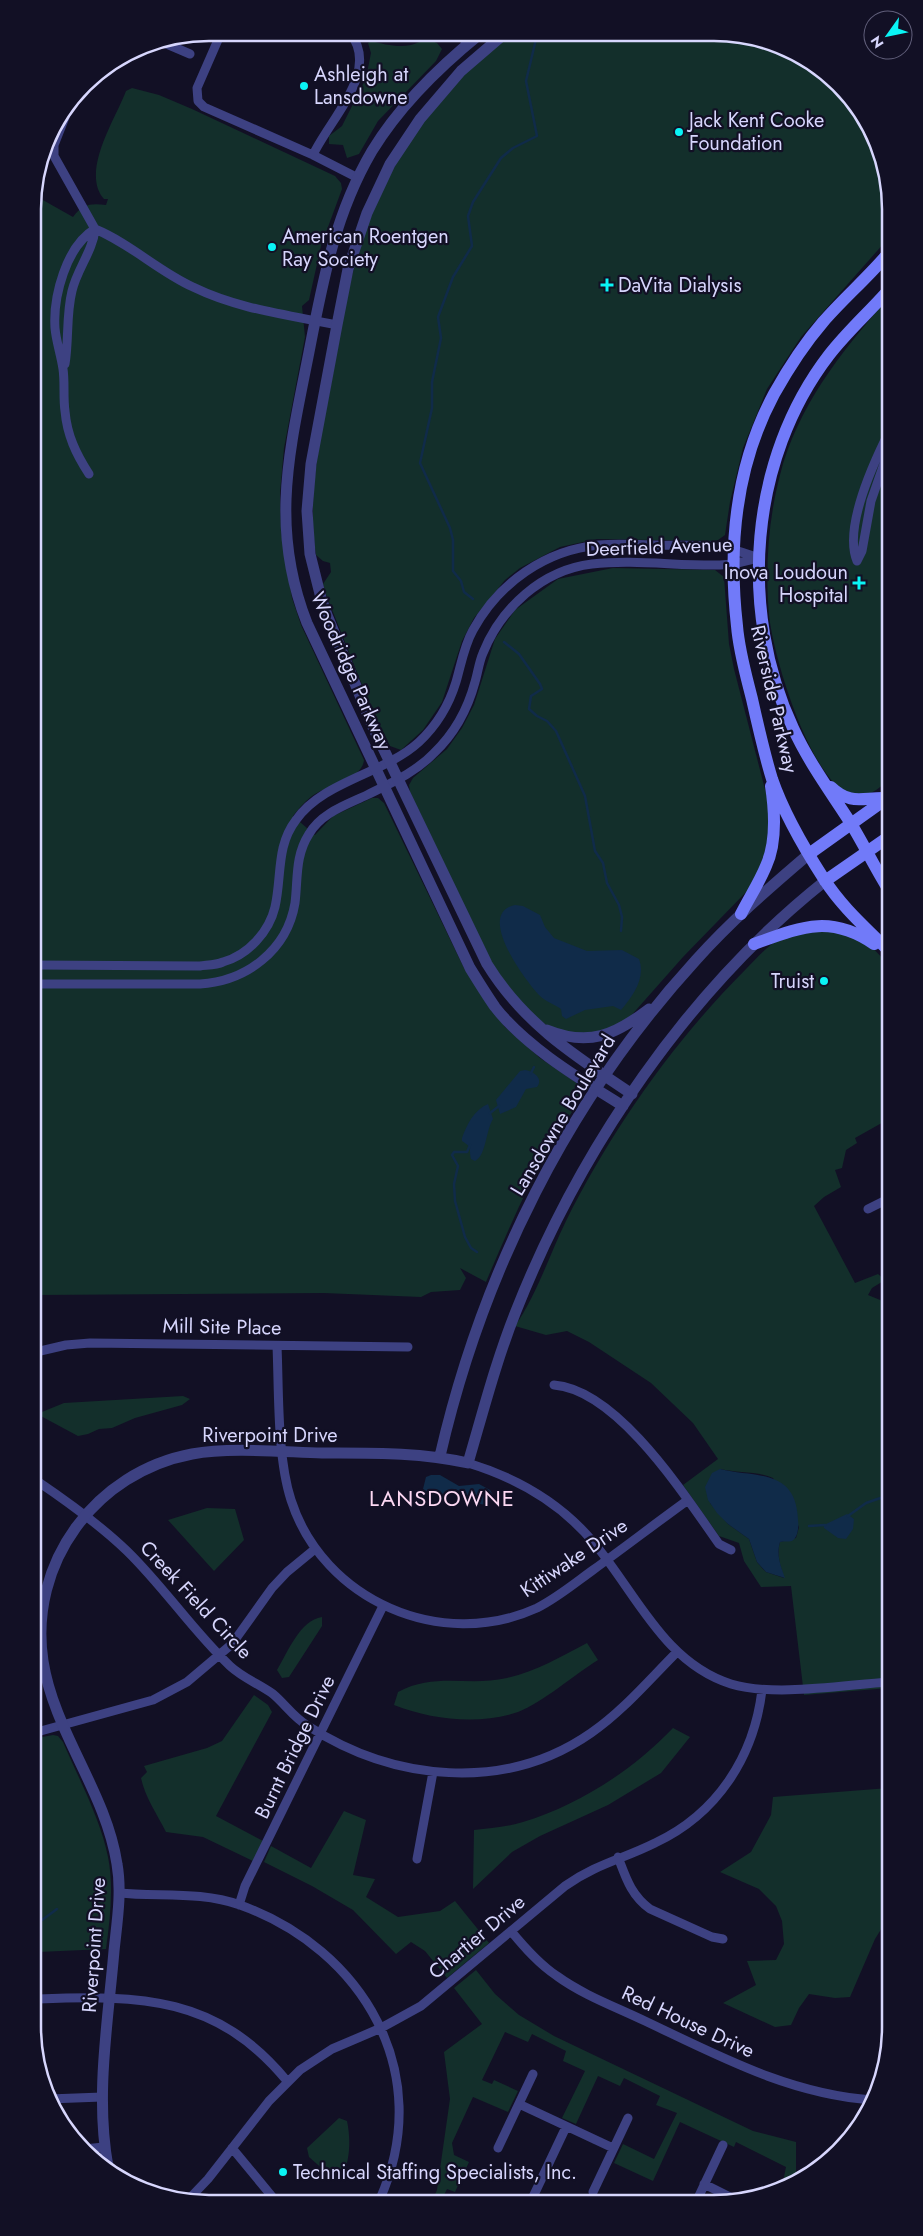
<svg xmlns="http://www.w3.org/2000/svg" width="923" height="2236" font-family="Jost,sans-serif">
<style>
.green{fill:#132f2b;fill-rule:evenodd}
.water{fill:#102b49}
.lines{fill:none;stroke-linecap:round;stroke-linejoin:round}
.stream{stroke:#102b49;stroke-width:2.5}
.minor{stroke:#3d4182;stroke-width:9}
.tertiary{stroke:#3d4182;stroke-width:11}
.secondary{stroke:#717af9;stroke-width:12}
.poi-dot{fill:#0af4f5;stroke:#121025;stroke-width:2}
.labels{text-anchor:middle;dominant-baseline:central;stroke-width:4.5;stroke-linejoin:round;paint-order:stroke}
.poi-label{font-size:20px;fill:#d7d6fd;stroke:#121025;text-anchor:start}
.street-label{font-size:20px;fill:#d7d6fd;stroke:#121025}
.quarter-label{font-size:22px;letter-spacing:1px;fill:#fdd8f3;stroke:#121025}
.rim{fill:none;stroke:#d7d6fd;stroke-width:2.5}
</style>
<rect width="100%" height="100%" fill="#121025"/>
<!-- green -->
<path class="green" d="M512,34L748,36L792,51L838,84L885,164V242L801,337L767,389L743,448L730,502L725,535L718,540L714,541L597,539L560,547L520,568L505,580L474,618L462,641L442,702L423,730L401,750L390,746L370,705L325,592L323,584L331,572L330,563L323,561L316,555C307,499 319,444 330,390C338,347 344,303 356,260C380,172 437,88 512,34Z
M430,40L437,43L442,49L436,61L378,121L359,154L347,158L343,145L329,144V136L342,126L366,78L371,53L368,43L371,41C383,44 398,48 411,45C418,43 422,40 430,40Z
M132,88L159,95L192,109L335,176L341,183L342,189L321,246L309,300L302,306L305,337L284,448L280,493L281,531L292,598L301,625L364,760C362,779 330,785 315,794C307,799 299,808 293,816L315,835L333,816L372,798H378L384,803L464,968L505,1027L540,1058L578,1084C586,1100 563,1123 555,1137C528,1184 507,1232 486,1282L460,1268L466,1278L460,1290L431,1292L421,1297L324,1293L36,1295L33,198L34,195L73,217C82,204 91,203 106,205L108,199H104C80,172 116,118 126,91Z
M885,302L886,783C877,789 865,800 852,796C810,781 773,656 769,615C765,568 768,521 780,475C797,408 840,353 885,302Z
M613,568L715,570L724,577L729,644L734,669L768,801L770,812L766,855L749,889L683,957L629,1018L620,1025L586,1035L552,1029L528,1012L493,967L410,792L409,785L413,778L447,749L462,728L474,705L495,639L515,610L558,579Z
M838,929L870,945L887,963V1083L886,1084L887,1120L855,1138L857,1143L846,1150L842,1168L835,1170L841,1187L824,1197L814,1206L855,1283L878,1274L885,1280L872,1288L868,1295L885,1302L883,1292L888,1294L889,1688L804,1695L791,1586L761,1587L744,1561L739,1543L719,1536L683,1485L718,1459L693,1423L651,1383L589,1342L567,1331L546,1335L515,1326C537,1294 549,1256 566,1221C612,1129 673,1042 746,969C759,956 773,939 793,932C805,928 824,930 838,929ZM720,1469C736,1473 758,1471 773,1478L799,1527L796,1538L780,1542C776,1556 781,1566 784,1578L766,1572L762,1568L757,1562L749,1539L728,1524L710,1503Z
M183,1396L190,1399L182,1405L135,1418L112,1428L99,1429L88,1434L78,1436L37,1414L64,1403Z
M207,1508L235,1509L244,1540L214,1571L168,1520Z
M322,1617V1626L289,1677L282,1678L277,1670C288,1652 300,1620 322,1617Z
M587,1643L598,1660C575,1674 542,1703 518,1712C480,1725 432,1720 394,1705L398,1692C436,1672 468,1687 507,1678C535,1672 562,1656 587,1643Z
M254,1695L268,1705L272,1712L216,1816L263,1841L253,1861L203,1837L166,1832C157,1814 145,1797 141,1778L147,1772L144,1766L207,1748L222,1741Z
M673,1728L690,1737L661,1773L608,1805L540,1836L512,1852L473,1889L474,1830C490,1828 508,1827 523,1822C579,1805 633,1770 673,1728Z
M53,1735L58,1736L63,1742C78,1777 101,1820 108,1857C114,1887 110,1919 106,1949L38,1952L37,1738Z
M889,1788L890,1915L875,1939L850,1997L835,1998L809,1994L799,2008L791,2025L775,2027L723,2003L756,1985L747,1961L776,1960L784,1944L782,1921L776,1906L759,1889L720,1872L751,1852L771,1815L773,1797Z
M344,1811L366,1820L353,1875L375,1879L366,1897L398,1917L440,1911L455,1901L489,1943L447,1978L425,1951L411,1942L396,1954L353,1910L312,1886L264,1862L271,1846L311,1868Z
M476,1970L495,1994L519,2015L554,2036L753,2131L796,2142V2181L782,2187L786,2167L736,2142L734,2147L680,2122L653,2181L614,2163L623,2144L654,2159L677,2113L656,2105L660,2096L624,2078L620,2086L598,2076L576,2124L562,2118L585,2071L563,2061L566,2051L532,2034L528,2042L505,2032L482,2080L492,2084L494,2080L518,2091L508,2112L473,2097L452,2143L454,2155L469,2162L455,2192L447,2189L442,2199H433L437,2190L450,2099L444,2052L482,2024L454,1988Z
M339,2118L347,2121C351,2140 350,2160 342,2178L335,2180L309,2157L307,2148Z"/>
<!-- water -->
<path class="water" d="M515,905L523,906L540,915L545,927L554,938L587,951L622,950L639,959C646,978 633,996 621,1010L613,1006L585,1010L566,1019L562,1016L561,1009C554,1004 546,1002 539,995C525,980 475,913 515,905Z
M525,1070C533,1071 544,1078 537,1087L526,1089L516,1107L500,1114L496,1100L520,1071Z
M488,1104L493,1119C486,1130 486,1156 475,1161L471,1159C468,1147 474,1149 462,1141V1138C467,1124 474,1110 488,1104Z
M720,1469C756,1478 796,1468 798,1520C799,1526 798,1538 792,1541C788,1542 784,1541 780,1542C776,1556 781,1566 785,1578L766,1572L757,1562L749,1539L728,1524L717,1513L708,1500L705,1487L712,1473Z
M431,1475H440L459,1486L479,1484L490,1490L493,1495C485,1518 466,1492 455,1489C446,1497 433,1496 423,1489L426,1477Z
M847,1514L854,1519L853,1529L846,1539L838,1538L824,1528V1525Z"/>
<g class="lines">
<!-- stream -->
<path class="stream" d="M33,211L41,207
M473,599L464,592L461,581L453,571V540L450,528L420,463L432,408V382L441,338L438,317L453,277L472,246L468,216L473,202L501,158L513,148L537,136L526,81L537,35
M504,642L519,654L540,684L542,689L531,696L529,709L537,716L547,721L556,731L585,796L595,851L603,863L607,883L619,905L622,917L621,931
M531,1073L534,1067
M490,1113L499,1106
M470,1145L467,1152H454L452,1155L458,1166L454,1184L455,1201L465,1237L471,1248L477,1252
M848,1516L866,1503L889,1495
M809,1526L825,1525
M38,1923L57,1909"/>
<!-- minor -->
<path class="minor" d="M221,33L197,88L198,101L204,107L313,155L358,178
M459,34L468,44
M162,42L190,54
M69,107L54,145V156L95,229
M313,155C329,120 381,71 350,33
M95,229C131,244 158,271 193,287C238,309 288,315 337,325
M65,364C69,340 66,315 72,291C77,269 93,251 95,229
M89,474C76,454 67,435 65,411C63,397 65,382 63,369C61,355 56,341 55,328C53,297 66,246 95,229
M857,561C844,530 871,469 885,440
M857,561L862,551L871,501L885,461
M35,965L200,966C207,965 216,965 223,962C248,955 269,932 275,907C282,876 276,846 296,820C323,781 384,774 419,742C436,726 449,705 456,682C461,665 464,646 473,630C499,583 545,550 599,545C618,543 639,545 658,545C679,546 701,544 721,547C734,549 747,554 759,558
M35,984H200C246,981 287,951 295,903C298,878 295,856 309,834C321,813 346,805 367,795C391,783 416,772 434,753C454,734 468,708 475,682C478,672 479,662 483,653C501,608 542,570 592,564C634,559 677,566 720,565L733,564L758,558
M868,1209L888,1199
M277,1346C279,1392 277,1457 291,1500C323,1600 441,1652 537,1608C557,1598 575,1583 593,1570C625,1547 656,1523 688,1500
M36,1352L66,1345L90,1343L408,1347
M554,1385C618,1390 685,1496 719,1544L731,1550
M468,1463C517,1478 561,1503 594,1543C636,1593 664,1663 731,1684C774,1697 843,1685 889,1682
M37,1481C68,1502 100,1525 127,1551C164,1587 193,1631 230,1666C243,1678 259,1684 273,1694C285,1704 294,1718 308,1726C393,1781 505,1793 591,1733C623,1711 649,1680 677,1652
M37,1732L153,1700L187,1682L232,1644L272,1588L287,1572L315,1549
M618,1857C626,1878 631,1895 650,1909L712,1937L723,1939
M417,1859L433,1772
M119,1893C159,1897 201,1891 240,1905C363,1949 436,2073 380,2199
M239,1905L245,1886L383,1606
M511,1931C525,1948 539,1964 557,1976C583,1995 616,2007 645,2021C719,2056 789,2094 872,2100
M38,1999C141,1995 217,1996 287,2081
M49,2099L102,2097
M519,2104L613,2148
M232,2148L275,2200
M498,2148L533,2074
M84,2149L104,2147
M704,2184L732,2198
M593,2192L628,2118
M698,2198L723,2145
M532,2199L566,2127
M188,2200L208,2179L269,2101L300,2070L332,2049L381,2028L421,2006L565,1886C596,1864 623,1859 655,1843C717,1814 754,1757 762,1690"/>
<!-- tertiary -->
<path class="tertiary" d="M480,34C438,68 400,105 372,151C335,214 323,280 309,352C290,449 269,526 307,623L470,968C478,981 486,994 495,1007C526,1047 580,1079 623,1106
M504,34L461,71L420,119L390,164L367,213L348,269L337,325L311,464L307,511L310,554L321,598L327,615L372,725L487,964C523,1023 575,1056 632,1094
M547,1030C589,1047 615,1035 649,1009
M440,1456C482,1273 568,1100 696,960C730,922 769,888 809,854
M108,2167C95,2096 108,2022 114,1951C117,1922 122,1892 117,1864C106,1792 54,1732 43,1661C28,1563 96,1472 192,1454C230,1447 283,1452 322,1453C372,1453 420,1452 468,1463C483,1412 496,1361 516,1311C580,1149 688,990 825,881"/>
<!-- secondary -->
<path class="secondary" d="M885,257C865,280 842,300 823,322C804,344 788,369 774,394C736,465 728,547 737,626C739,651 746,675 752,699C758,726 764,753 772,779C784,814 804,848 824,879C841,906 865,927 887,949
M885,294C866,315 846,333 829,355C749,459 738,611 793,728C808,761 830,791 850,822C863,843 874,866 887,887
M831,787C851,806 863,797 886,798
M809,854L886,799
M825,881L887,838
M741,914C749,898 759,883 766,866C777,842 775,812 771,786
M754,944C801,927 830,914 874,944"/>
</g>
<!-- markers -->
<g class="poi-dot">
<circle cx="304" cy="86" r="5"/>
<circle cx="679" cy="132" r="5"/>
<circle cx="272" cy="247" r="5"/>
<path d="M604.5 277.5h5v5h5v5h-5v5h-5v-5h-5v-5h5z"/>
<path d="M856.5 575.5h5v5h5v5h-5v5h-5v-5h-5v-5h5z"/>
<circle cx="824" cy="981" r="5"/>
<circle cx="283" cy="2172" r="5"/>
</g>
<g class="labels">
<!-- poi labels -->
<g class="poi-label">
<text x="314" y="74">Ashleigh at<tspan x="314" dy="23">Lansdowne</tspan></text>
<text x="689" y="120">Jack Kent Cooke<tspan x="689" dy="23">Foundation</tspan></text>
<text x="282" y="236">American Roentgen<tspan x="282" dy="23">Ray Society</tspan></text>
<text x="618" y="285">DaVita Dialysis</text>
<text x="848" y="572" text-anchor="end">Inova Loudoun<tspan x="848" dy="23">Hospital</tspan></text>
<text x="814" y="981" text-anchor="end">Truist</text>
<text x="293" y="2172">Technical Staffing Specialists, Inc.</text>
</g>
<!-- street labels -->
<g class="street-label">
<text transform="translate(659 547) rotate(-2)">Deerfield Avenue</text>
<text transform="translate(351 671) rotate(66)">Woodridge Parkway</text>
<text transform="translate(774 699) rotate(77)">Riverside Parkway</text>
<text transform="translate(563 1115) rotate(-59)">Lansdowne Boulevard</text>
<text transform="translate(222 1327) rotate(1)">Mill Site Place</text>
<text x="270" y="1435">Riverpoint Drive</text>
<text transform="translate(574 1558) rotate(-34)">Kittiwake Drive</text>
<text transform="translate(196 1600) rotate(47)">Creek Field Circle</text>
<text transform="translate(295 1747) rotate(-64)">Burnt Bridge Drive</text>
<text transform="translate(477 1937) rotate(-40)">Chartier Drive</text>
<text transform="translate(94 1945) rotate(-86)">Riverpoint Drive</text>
<text transform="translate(688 2022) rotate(25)">Red House Drive</text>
</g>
<!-- quarter labels -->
<g class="quarter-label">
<text x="442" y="1498">LANSDOWNE</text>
</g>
</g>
<!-- crop -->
<path d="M0 0H923V2236H0ZM209 41H714A168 168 0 0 1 882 209V2027A168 168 0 0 1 714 2195H209A168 168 0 0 1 41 2027V209A168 168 0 0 1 209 41Z" fill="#121025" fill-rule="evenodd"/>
<path class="rim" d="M209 41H714A168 168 0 0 1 882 209V2027A168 168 0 0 1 714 2195H209A168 168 0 0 1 41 2027V209A168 168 0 0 1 209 41Z"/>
<!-- north arrow -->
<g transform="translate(888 35) rotate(237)"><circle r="24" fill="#121025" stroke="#615f7b"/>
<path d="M0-4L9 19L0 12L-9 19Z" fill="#0af4f5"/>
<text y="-8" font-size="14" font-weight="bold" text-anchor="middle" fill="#d7d6fd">N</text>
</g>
</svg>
